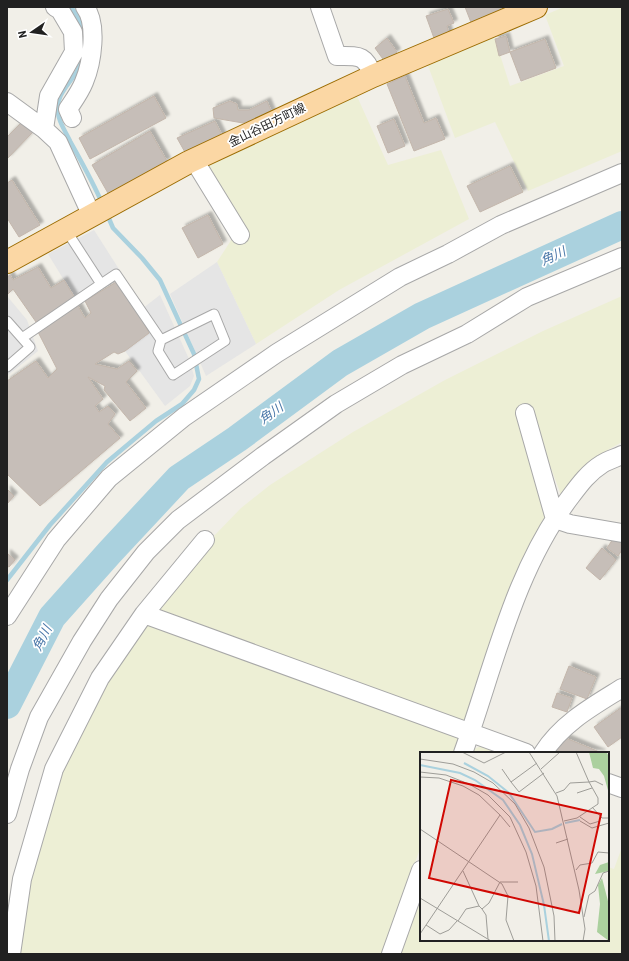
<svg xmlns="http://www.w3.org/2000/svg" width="629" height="961" font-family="'Roboto Condensed','Noto Sans JP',sans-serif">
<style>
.farmland{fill:#edefd5}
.parking{fill:#e5e5e5}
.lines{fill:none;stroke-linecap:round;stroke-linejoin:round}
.stream{stroke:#aad1de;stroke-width:4.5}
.river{stroke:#aad1de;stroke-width:28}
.building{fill:#c6beb8;stroke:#c3b6ab;filter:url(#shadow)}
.service-casing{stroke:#a8a8a8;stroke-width:11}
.minor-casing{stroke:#a8a8a8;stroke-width:20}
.primary-casing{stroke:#9c6d03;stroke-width:24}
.service{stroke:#fff;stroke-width:9}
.minor{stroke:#fff;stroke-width:18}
.primary{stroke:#fbd7a4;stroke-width:22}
.labels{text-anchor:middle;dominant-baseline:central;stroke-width:3.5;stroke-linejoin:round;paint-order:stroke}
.street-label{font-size:12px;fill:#212121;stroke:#fff}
.water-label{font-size:13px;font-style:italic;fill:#4b78a9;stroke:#fff}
.inset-river{fill:none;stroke:#aad1de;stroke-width:2}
.inset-road{fill:none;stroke:#9e9d98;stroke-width:1}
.view{fill:#d00803;fill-opacity:0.15;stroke:#d00803;stroke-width:2}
.inset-edge{fill:none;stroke:#212121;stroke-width:2}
</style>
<defs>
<filter id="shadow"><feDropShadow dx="3.5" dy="-3.5" stdDeviation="1" flood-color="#0004"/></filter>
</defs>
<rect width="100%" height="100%" fill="#f1efe8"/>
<!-- farmland -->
<path class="farmland" d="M564,7H622V151L528,191L495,122L455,138L427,63L492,36L495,39L510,86L564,66L545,15Z
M356,94L388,165L441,150L469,219L339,290L256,344L217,262L239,228L206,166Z
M622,296V442L606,451L588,465L561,495L527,404L517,409L547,515L465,722L155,612L212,538L241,508L270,485L353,432L445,380L543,331Z
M153,623L458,737L459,741L454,753H421V846L382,954H19L27,887L55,789L71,747L105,682L144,624Z
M481,746L500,753H472L474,749Z
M622,847V954H400L421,899V940H608V867L614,869Z"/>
<!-- parking -->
<path class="parking" d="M94,230L124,277L78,303L48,254Z
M217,262L256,344L206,376L170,294Z
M160,295L189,359L194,376L190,386L165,406L125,351L138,312Z
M7,296L27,320L38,351L7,376Z"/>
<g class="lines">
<!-- stream -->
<path class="stream" d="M71,7C85,23 88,54 76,73C68,85 55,97 58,113C59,123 66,132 70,141C81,161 93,182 102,203
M7,580L50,525L107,462L156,421L182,404L194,390L199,379L194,354L160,280L142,258L113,228L107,214"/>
<!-- river -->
<path class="river" d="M7,705L52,617L110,552L179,478L237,439L340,363L422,316L622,225"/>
</g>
<!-- building -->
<path class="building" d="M465,7H500L502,12L472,25Z
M448,9L454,23L447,26L450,36L435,41L426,16Z
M506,36L510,52L499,56L495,39Z
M387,38L397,52L385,62L375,48Z
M545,39L556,68L521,81L510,52Z
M405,76L424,123L436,118L445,139L414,151L387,84Z
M154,96L166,118L90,159L79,138Z
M230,101L237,104L238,110H249L267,101L272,113L243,123L214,118L213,108Z
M394,119L405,146L388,153L377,126Z
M215,121L223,137L186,154L177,138Z
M22,122L33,132L7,159V137Z
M150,131L167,161L109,195L92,165Z
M510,166L523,192L480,212L467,186Z
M12,180L40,225L19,237L7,218V183Z
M208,215L223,244L198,258L182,228Z
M38,267L51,288L64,280L75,298L36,322L13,289L7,295V277L10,275L13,280Z
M118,281L138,312L149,333L125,351L118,354L114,352L95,364L117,369L129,361L137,371L126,382L146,408L130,421L104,390L105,386L88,377L103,399L95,406L99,412L108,406L115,414L108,424L120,438L40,506L7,474V381L36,361L48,378L57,369L37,330L78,306L85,318L91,313L85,301Z
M7,489L14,496L7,504Z
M615,536L622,541V550L618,556L607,548Z
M602,548L616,560L600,580L586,568Z
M7,553L15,560L9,567L7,566Z
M569,666L596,677L587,699L560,689Z
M557,693L572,698L567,712L552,707Z
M622,707V737L608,747L594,727Z
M561,736L602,753H554Z"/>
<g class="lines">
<!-- service casing -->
<g class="service-casing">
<path id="service" d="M101,284L116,274L161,340L158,351L173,375L225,341L214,314L161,340
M7,321L30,347L7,367
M22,338L101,284L66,230"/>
</g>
<!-- minor casing -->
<g class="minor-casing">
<path id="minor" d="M320,7L337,56C359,56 365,54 373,76
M7,102L44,129L58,142L92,216
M72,118L68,109C74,100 80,92 84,82C92,63 98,24 85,7
M44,129L49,96L74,52L73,32L60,10L55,7
M194,160L240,235
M525,413L555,519L570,524L622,533
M144,614L205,540
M7,616L56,540L109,478L184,417L277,353L400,277L448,254L501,225L622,173
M463,753C494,667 514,570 571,496C580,484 589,472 602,464C608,460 616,458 622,455
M543,753C562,723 593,706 622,688
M608,783L622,788
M7,814L20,769L39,717L82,641L109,599L146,552L178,520L263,456L336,404L402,365L467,334L527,297L622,257
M11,954L22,879L54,769L100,678L144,614L526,753
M391,954L421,870"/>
</g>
<!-- primary casing -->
<g class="primary-casing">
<path id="primary" d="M7,262L189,162L373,76L536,7"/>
</g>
<!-- service -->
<use href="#service" class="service"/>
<!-- minor -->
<use href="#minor" class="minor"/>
<!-- primary -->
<use href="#primary" class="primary"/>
</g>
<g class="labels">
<!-- street labels -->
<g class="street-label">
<text transform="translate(267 125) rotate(-26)">金山谷田方町線</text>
</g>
<!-- water labels -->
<g class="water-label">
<text transform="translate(553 256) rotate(-24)">角川</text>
<text transform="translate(271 413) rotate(-35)">角川</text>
<text transform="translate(42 638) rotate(-63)">角川</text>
</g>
</g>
<!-- overview -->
<g transform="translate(420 752)">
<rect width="189" height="189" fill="#f1efe8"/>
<path d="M169,0H186L189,4V42L184,24L179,17L173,16ZM189,110V119L175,122L180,113ZM182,126L189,153V189L177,180L180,152L178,133Z" fill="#abd09e"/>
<path class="inset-river" d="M44,11L68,24L89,41L115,80L132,77L142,72M0,13L40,21L55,28L83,48L100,73L112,102L124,153L129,189M145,71L160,68"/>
<path class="inset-road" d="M42,0L64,11L86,0M109,0L137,44L159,138L165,177L163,189M0,7L33,12L54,20L73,31L95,52L109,76L124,115L134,164L135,189M82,17L91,30L117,11M121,17L140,0M0,20L26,23L49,32L68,43L90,65L106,100L116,134L123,189M0,25L19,26L43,34L59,43L80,63L0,182M91,30L99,40L124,21M136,41L144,38L150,31L169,30L156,0M157,41L172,36M172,55L182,66H189M80,63L90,75M160,65L170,72L180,69M144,69L157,66L178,52V46L169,30L175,29L183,33M160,69L172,76L189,71M0,77L82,132L88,144L86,168L94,189M136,91L148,87M156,118L160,113L172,111L178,100L189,101M43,119L59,154M0,146L71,189M62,157L66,163L68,187M164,165L169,143L175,139L183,121L189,119M38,169L46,157L59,154L62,157L69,151L80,130H98M6,173L20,182L29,178L37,169"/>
<path class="view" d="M31,28L181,62L159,161L9,126Z"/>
<rect width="189" height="189" class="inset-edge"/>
</g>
<!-- border -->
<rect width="629" height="961" fill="none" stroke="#212121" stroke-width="16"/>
<!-- north arrow -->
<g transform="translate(32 32) rotate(257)" stroke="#ffffff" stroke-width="3" paint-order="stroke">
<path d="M0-3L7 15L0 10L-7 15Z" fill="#212121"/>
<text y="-6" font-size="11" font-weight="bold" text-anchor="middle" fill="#212121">N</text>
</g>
</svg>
